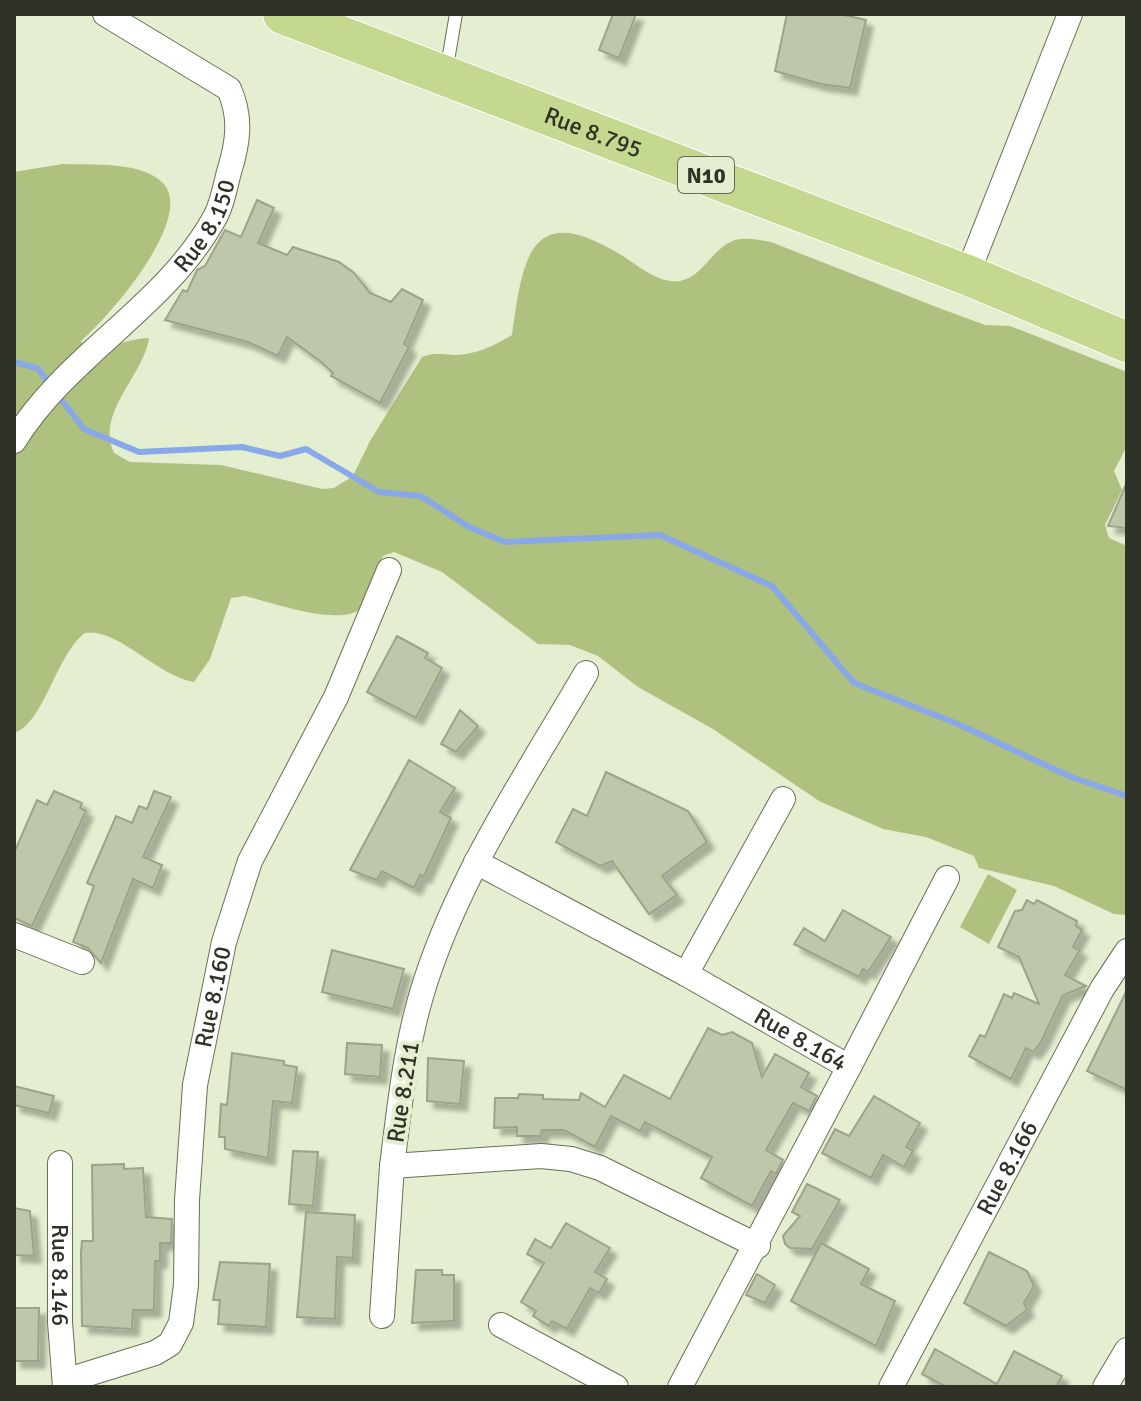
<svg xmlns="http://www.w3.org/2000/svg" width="1141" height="1401" font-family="Signika,sans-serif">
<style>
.green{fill:#aec17f}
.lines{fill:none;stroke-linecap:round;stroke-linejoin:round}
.stream{stroke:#89a8e8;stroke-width:6}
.building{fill:#bec7a9;stroke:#9ba488;stroke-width:2;filter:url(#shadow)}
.service-casing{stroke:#687055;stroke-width:14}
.minor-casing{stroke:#687055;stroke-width:26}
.trunk-casing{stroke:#fff;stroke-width:42}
.service{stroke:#fff;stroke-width:12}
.minor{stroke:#fff;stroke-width:24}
.trunk{stroke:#c4d88f;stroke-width:40}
.labels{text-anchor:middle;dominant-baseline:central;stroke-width:8;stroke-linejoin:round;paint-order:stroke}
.shield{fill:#e4eed0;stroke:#656a5a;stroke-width:2}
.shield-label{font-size:22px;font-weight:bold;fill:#2f3227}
.street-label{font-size:24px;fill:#2f3227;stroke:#e4eed0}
</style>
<defs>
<filter id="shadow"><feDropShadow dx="7" dy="7" stdDeviation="2" flood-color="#0004"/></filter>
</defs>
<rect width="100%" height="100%" fill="#e4eed0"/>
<!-- green -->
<path class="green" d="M63,164C91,165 142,161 163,183C196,218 108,318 81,341L86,348C108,351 127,338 149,338C144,375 95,413 114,453L130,462L221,465L322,489L334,488L353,476L370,441L422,357C434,352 441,354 453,355C476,355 494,346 512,335C523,255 531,200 621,255C636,264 653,279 670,281C701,285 710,248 735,240C747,237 759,240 771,242L939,308L985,325L1010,326L1127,372V446L1114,471L1122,490L1105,525L1109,538L1127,546V915L1114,914L1054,886L979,868L974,856L926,837L883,829L819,801L713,729L638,687L598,656L570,645L538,644L442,572L394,552L383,556C377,571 374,591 365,604C348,631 271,602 245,596L231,598L210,659L194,682C157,676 117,627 85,633C56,654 44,724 14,733V172Z
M988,874L1017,890L989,944L960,927Z"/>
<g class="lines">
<!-- stream -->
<path class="stream" d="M14,362L37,368L50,384
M56,393L84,429L139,452L242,447L280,456L306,449L379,492L421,496L469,527L505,542L660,535L772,586L854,683L958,724L1071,777L1127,796"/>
</g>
<!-- building -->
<path class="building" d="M613,14H636L619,58L599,50Z
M787,14H840L866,20L850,88L821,84L775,71Z
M257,200L274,208L258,243L287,255L293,247L339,262L354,273L370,293L391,302L402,289L423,300L404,344L409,347L380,403L331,376L333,373L320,361L287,337L278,356L248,342L165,320L183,290L187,292L197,270L205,266L225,230L241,237Z
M1127,482V528L1108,526Z
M397,636L428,653L425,658L442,668L416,718L367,692Z
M460,710L478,726L456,752L441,744Z
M409,760L455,788L440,812L451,818L424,876L420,875L414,888L382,871L377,880L350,870Z
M606,772L688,811L707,842L662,876L677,895L649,914L612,861L600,866L556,842L573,809L587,816Z
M54,791L82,803L80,808L86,811L32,926L14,918V853L37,800L47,805Z
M154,791L171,797L143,857L162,865L153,888L133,879L101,963L88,948L73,942L94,886L87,883L116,816L132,823L139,806L147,809Z
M1027,900L1034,904L1037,900L1077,921L1076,926L1082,930L1073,947L1080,950L1065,975L1086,986L1063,995L1041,1042L1033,1052L1026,1048L1011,1079L969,1056L980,1035L985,1037L1004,994L1012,998L1014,993L1039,1004L1019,957L998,947L1015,911L1022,910Z
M843,910L891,937L868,972L863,969L859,977L794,944L804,928L825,941Z
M332,950L404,969L393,1009L322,992Z
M1127,990V1090L1087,1071Z
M708,1028L722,1035L732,1032L752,1043L762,1077L775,1054L809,1073L801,1087L817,1096L809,1111L793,1103L766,1150L783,1160L776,1174L771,1171L752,1206L701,1178L712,1157L645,1122L640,1131L611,1116L595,1147L564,1130H542L541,1136H517V1127L494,1128L495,1098H518L519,1094L543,1095V1099L579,1100L581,1093L605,1107L624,1075L670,1099Z
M347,1043L382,1045L380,1077L345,1074Z
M232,1053L284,1061V1065L297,1067L292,1103L273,1101L268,1158L225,1149V1137H219L221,1104L227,1105Z
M428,1058L464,1061L460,1104L427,1101Z
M14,1086L54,1096L49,1113L14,1105Z
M874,1096L920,1123L906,1147L913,1151L904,1167L883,1155L871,1178L822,1153L835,1129L849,1136Z
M293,1151L318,1152L313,1206L289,1204Z
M124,1164V1169L143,1168L146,1217L172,1219L171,1243H160V1261H155L154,1310H133L132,1329L82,1326L81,1252L82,1241H93L92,1165Z
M807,1184L840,1200L812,1249L790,1248L785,1244L783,1236L800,1216L792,1212Z
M14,1208L30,1211L34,1256L14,1255Z
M306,1212L355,1215L353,1258L337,1257L335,1319L297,1317Z
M566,1223L610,1248L595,1272L607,1279L599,1293L590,1288L567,1329L552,1321L549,1326L533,1316L536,1311L521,1302L544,1263L527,1254L535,1239L551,1248Z
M821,1243L869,1269L861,1284L895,1301L876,1346L791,1301Z
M989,1252L1027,1271L1034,1286L1024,1303L1027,1310L1006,1326L964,1303Z
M220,1262L270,1264L266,1327L218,1324L220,1300H213Z
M416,1270H442V1275H454V1321L412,1323Z
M757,1274L775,1285L765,1303L746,1295Z
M14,1308H39L38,1361H14Z
M935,1349L997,1384L1014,1351L1062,1376L1056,1387H946L922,1374Z"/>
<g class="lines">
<!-- service casing -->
<g class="service-casing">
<path id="service" d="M446,72L456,14"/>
</g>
<!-- minor casing -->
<g class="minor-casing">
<g id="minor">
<path d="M967,275L1070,14"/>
<path id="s1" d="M14,441C67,355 165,307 214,219C222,206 225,187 229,172C238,143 242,118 229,89L105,14"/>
<path d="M586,673C528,773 462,870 426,980C406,1040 400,1103 392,1166L541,1156L571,1159L600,1168L758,1246"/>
<path id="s2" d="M476,862L686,974L849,1067L680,1387"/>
<path d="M14,935L82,962"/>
<path d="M686,974L783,799"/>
<path d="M849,1067L947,878"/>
<path id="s3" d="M60,1163V1322L65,1387"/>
<path d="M382,1316L392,1166"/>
<path d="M501,1325L616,1387"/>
<path id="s4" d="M65,1381L155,1353L170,1344L181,1323L186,1285L187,1200L195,1085L224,942L250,861L336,697L389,570"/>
<path id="s5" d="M891,1387L1102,989L1127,951"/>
<path d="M1105,1387L1127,1350"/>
</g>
</g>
<!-- trunk casing -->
<g class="trunk-casing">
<g id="trunk">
<path id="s6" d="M283,14L967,275L1127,342"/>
</g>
</g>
<!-- service -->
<use href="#service" class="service"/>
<!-- minor -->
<use href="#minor" class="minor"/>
<!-- trunk -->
<use href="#trunk" class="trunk"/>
</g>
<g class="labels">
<!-- shield labels -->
<rect class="shield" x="678" y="157" width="56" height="36" rx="6"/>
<g class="shield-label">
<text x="706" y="175">N10</text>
</g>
<!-- street labels -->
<g class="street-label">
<text stroke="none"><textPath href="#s6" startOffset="332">Rue 8.795</textPath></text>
<text stroke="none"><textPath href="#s1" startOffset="290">Rue 8.150</textPath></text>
<text stroke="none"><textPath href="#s4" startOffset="464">Rue 8.160</textPath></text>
<text stroke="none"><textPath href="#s2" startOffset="370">Rue 8.164</textPath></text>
<text transform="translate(403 1092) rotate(-81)">Rue 8.211</text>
<text stroke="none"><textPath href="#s5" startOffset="248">Rue 8.166</textPath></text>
<text stroke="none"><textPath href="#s3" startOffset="112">Rue 8.146</textPath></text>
</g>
</g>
<!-- border -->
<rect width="1141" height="1401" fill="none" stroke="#2f3227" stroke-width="32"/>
</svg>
